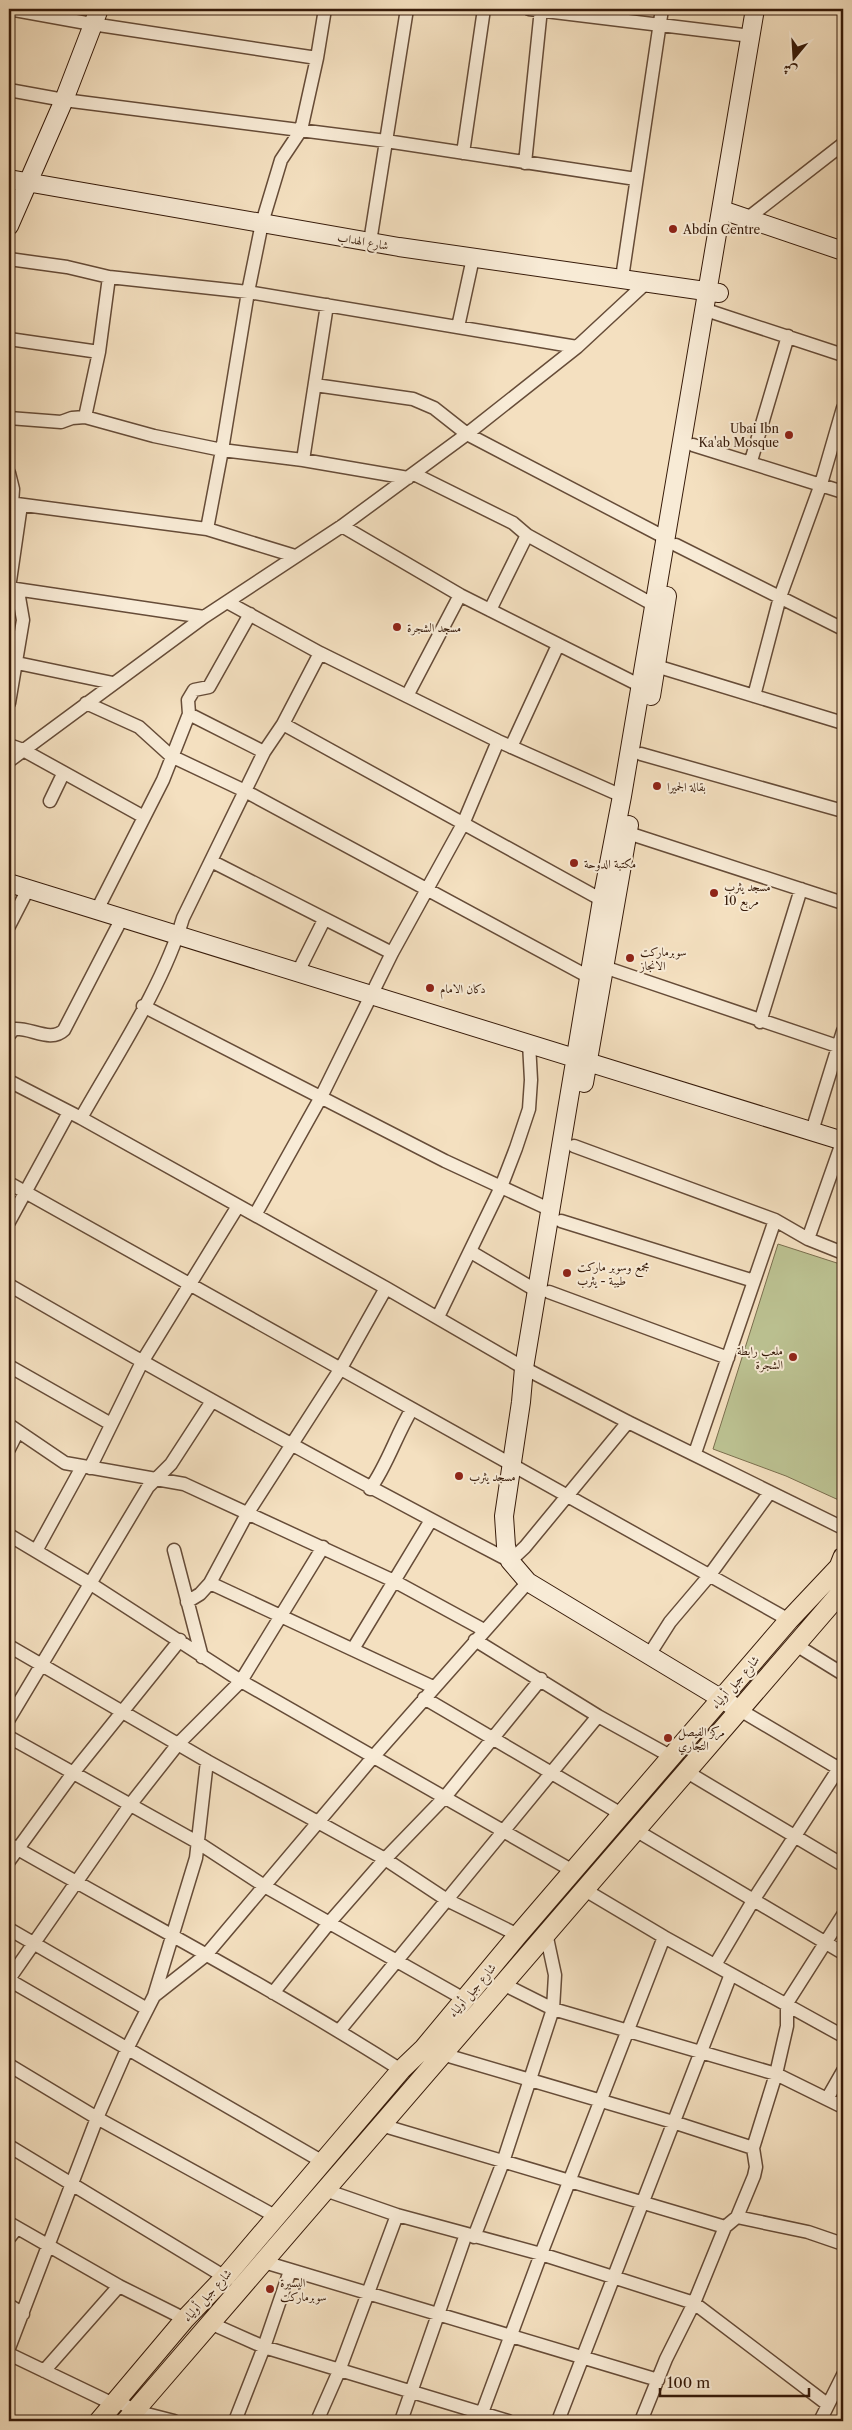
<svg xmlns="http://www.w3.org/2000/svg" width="852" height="2430" font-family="'Libre Caslon Text',Amiri,serif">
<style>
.green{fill:#bcc292;stroke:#7a6e4e}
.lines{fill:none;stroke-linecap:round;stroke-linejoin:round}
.street-casing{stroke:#664c38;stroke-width:15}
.secondary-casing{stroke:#371b0a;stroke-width:20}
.primary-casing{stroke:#371b0a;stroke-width:21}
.street{stroke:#f8ebd6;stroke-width:12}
.secondary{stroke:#f8ebd6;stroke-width:18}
.primary{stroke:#f4e0c0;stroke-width:19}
.poi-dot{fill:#8f2418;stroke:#f8ebd6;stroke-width:2}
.labels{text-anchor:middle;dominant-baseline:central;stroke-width:4;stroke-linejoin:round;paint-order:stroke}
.poi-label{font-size:12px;fill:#371b0a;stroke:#f8ebd6;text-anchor:start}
.street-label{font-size:12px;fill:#371b0a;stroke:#f8ebd6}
</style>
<rect width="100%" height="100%" fill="#f4e0c0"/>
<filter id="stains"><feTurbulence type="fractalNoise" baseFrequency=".004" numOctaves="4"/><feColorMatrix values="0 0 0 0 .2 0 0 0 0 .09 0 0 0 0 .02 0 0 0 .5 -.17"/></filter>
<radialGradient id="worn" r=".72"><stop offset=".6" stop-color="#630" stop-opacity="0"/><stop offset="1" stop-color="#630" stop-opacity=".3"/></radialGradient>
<!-- green -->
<path class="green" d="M778,1244L843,1265V1502L786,1476L713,1449Z"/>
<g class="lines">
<!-- street casing -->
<g class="street-casing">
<path id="street" d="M9,9L92,24L317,58
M529,9L751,36
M9,90L64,100L386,141L636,179
M463,153L484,9
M525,163L541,9
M748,218L843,144
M370,242L407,9
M9,259L67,267L109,277L248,292L577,347
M622,278L662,9
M706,310L843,355
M458,327L473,258
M9,339L99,352
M315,385L413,399L434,408L467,434L666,538
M85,417L99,352L109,277
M9,418L61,422L72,418L85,417L154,436L222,450L303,460L408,478
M693,445L843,492
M303,460L327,305
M751,461L788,336
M9,473L13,489L12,504
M414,474L513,523L527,535L654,605
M9,503L207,529L295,556
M342,526L460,595L641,686
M207,529L222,450L248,292L262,223L281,160L301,130L317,58L325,9
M676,545L843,629
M9,588L204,617
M227,602L320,653L498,741L622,796
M490,610L527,535
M17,663L113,683
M656,666L843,723
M407,696L460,595
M754,696L780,597L821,484L843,408
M9,703L23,620L19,597L9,588L21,505
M86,703L139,727L171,756L245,791L589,977
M189,714L264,752
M283,724L602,900
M9,745L23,750L144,817
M511,747L558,645
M641,754L843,811
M9,761L204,617L342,526L467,434L577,347L647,282
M50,801L63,774
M628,833L843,903
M213,862L392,953
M97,910L163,780L189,714L188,700L194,690L209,687L250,614
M9,926L28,889
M604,967L843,1048
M298,972L324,920
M143,1006L445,1161L551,1210
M760,1022L801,889
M9,1035L14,1029C30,1027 51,1043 64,1030L122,918
M9,1081L81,1118L386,1288L524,1368L628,1422L843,1528
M81,1118C116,1056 163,986 183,918L264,752L283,724L320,653
M812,1131L843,1031
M574,1146L775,1220L808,1239L843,1253
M9,1183L789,1620
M255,1215L321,1097L392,953L463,824L498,741
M561,1221L754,1281
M9,1222L69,1112
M808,1239L843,1140
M471,1252L537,1291
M9,1285C174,1381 341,1473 510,1561L525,1547L628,1422
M549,1292L728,1358
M438,1317L501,1187L516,1148L529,1109L531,1080L529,1043
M9,1366L111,1424
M9,1425L65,1463L184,1484L394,1581L484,1630
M9,1449L18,1431
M695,1453L775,1220
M90,1468L142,1362L238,1206
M370,1489C388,1464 396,1435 412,1409
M9,1535L91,1584L241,1681L573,1871
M174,1550L202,1657
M36,1551L82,1467
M210,1583L433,1687
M187,1602L200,1594L210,1583L247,1514L341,1368L386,1288
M475,1640L598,1716L672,1757
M796,1645L843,1674
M9,1646L207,1761L385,1859L447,1900L518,1935
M353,1649L431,1520
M649,1655L670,1622L709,1576L770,1492
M424,1698L623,1815
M740,1710L843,1771
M9,1719L148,1487L171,1464L212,1401
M9,1737L197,1842L266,1887L464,1999
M687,1772L843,1865
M637,1831L843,1953
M9,1844C140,1919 274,1989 401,2070
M9,1861L73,1773L180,1640
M585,1890L664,1937L843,2036
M9,1929L147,2009
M715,1965L754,1899L843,1762
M9,1979L130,1805L178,1744L241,1681L323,1547
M9,1980L323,2162
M503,1984L553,2009L776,2074L843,2107
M273,1993L329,1923L385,1859L445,1797L541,1679
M154,1996L206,1955L374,1756L528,1582
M339,2031L598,1716
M442,2054L673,2122L753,2148
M9,2065L97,2118L275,2216
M827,2099L843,2071
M381,2125L725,2227
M9,2146L225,2277
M325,2190L397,2215L541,2254L694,2303L827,2404
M737,2217L808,2232L843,2244
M9,2223L119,2286L185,2319
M474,2237L503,2162L553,2009L555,1975L546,1933
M9,2238L17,2228
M264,2262L658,2380
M9,2305L23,2314
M210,2323L264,2347L508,2421
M9,2348L97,2118L128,2047L154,1996L196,1858L207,1761
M9,2354L107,2401H118L135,2411L174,2421
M44,2371L119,2286
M235,2421L264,2347L290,2271
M317,2421L339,2371L397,2215
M401,2421L466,2234
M479,2421L541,2254L664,1937
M558,2421L731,1974
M641,2421L666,2359L694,2303L725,2227L737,2217L754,2176L756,2167L753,2148L776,2074L787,2026V2003L843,1915
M820,2421L843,2375"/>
</g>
<!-- secondary casing -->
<g class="secondary-casing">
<path id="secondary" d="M9,179L399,247L719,293
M722,210L843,251
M9,226L64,100L99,9
M651,696L667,596
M9,883L843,1141
M584,1083L629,825
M740,1710L528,1582L510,1561L506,1546L504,1516L521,1402L524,1368L602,900L622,796L755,9"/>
</g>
<!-- primary casing -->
<g class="primary-casing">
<path id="primary" d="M99,2421L185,2319L225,2277L401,2070L424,2048L518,1935L789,1620L839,1567L843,1557
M126,2421L843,1590"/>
</g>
<!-- street -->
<use href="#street" class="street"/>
<!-- secondary -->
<use href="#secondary" class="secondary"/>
<!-- primary -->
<use href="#primary" class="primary"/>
</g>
<!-- markers -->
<g class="poi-dot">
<circle cx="673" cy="229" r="5"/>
<circle cx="789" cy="435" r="5"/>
<circle cx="397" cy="627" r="5"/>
<circle cx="657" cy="786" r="5"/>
<circle cx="574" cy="863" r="5"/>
<circle cx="714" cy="893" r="5"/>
<circle cx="630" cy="958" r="5"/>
<circle cx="430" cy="988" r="5"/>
<circle cx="567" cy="1273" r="5"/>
<circle cx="793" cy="1357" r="5"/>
<circle cx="459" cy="1476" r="5"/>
<circle cx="668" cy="1738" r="5"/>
<circle cx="270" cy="2289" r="5"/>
</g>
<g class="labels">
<!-- poi labels -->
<g class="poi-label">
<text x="683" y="229">Abdin Centre</text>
<text x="779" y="428" text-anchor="end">Ubai Ibn<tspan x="779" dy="14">Ka'ab Mosque</tspan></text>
<text x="407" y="627">مسجد الشجرة</text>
<text x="667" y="786">بقالة الجميرا</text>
<text x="584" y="863">مكتبة الدوحة</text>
<text x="724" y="886">مسجد يثرب<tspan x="724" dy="14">مربع 10</tspan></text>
<text x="640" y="951">سوبرماركت<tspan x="640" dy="14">الانجاز</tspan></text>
<text x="440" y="988">دكان الامام</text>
<text x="577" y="1266">مجمع وسوبر ماركت<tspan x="577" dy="14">طيبة - يثرب</tspan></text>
<text x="783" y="1350" text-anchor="end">ملعب رابطة<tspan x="783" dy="14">الشجرة</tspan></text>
<text x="469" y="1476">مسجد يثرب</text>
<text x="678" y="1731">مركز الفيصل<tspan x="678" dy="14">التجاري</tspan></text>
<text x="280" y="2282">اليسيرة<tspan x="280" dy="14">سوبرماركت</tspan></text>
</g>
<!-- street labels -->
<g class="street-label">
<text transform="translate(363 241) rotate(10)">شارع الهداب</text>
<text transform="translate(735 1682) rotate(-49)">شارع جبل أولياء</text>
<text transform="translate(472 1990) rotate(-50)">شارع جبل أولياء</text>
<text transform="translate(207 2295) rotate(-48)">شارع جبل أولياء</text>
</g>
</g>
<!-- margin -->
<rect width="852" height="2430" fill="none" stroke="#f4e0c0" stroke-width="30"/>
<rect x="10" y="10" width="832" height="2410" fill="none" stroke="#371b0a" stroke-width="2.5"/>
<rect x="15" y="15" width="822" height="2400" fill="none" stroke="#371b0a"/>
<!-- north arrow -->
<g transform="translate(794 58) rotate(198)" stroke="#f8ebd6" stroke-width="4" paint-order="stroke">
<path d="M0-4L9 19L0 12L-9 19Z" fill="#371b0a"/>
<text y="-8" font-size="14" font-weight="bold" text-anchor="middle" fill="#371b0a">ش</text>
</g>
<!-- scale -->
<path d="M660 2388v8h149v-8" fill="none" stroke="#371b0a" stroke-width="2.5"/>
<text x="667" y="2388" font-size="15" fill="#371b0a" stroke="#f8ebd6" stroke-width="4" paint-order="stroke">100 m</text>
<rect width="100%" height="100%" filter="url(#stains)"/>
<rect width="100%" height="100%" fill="url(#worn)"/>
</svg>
